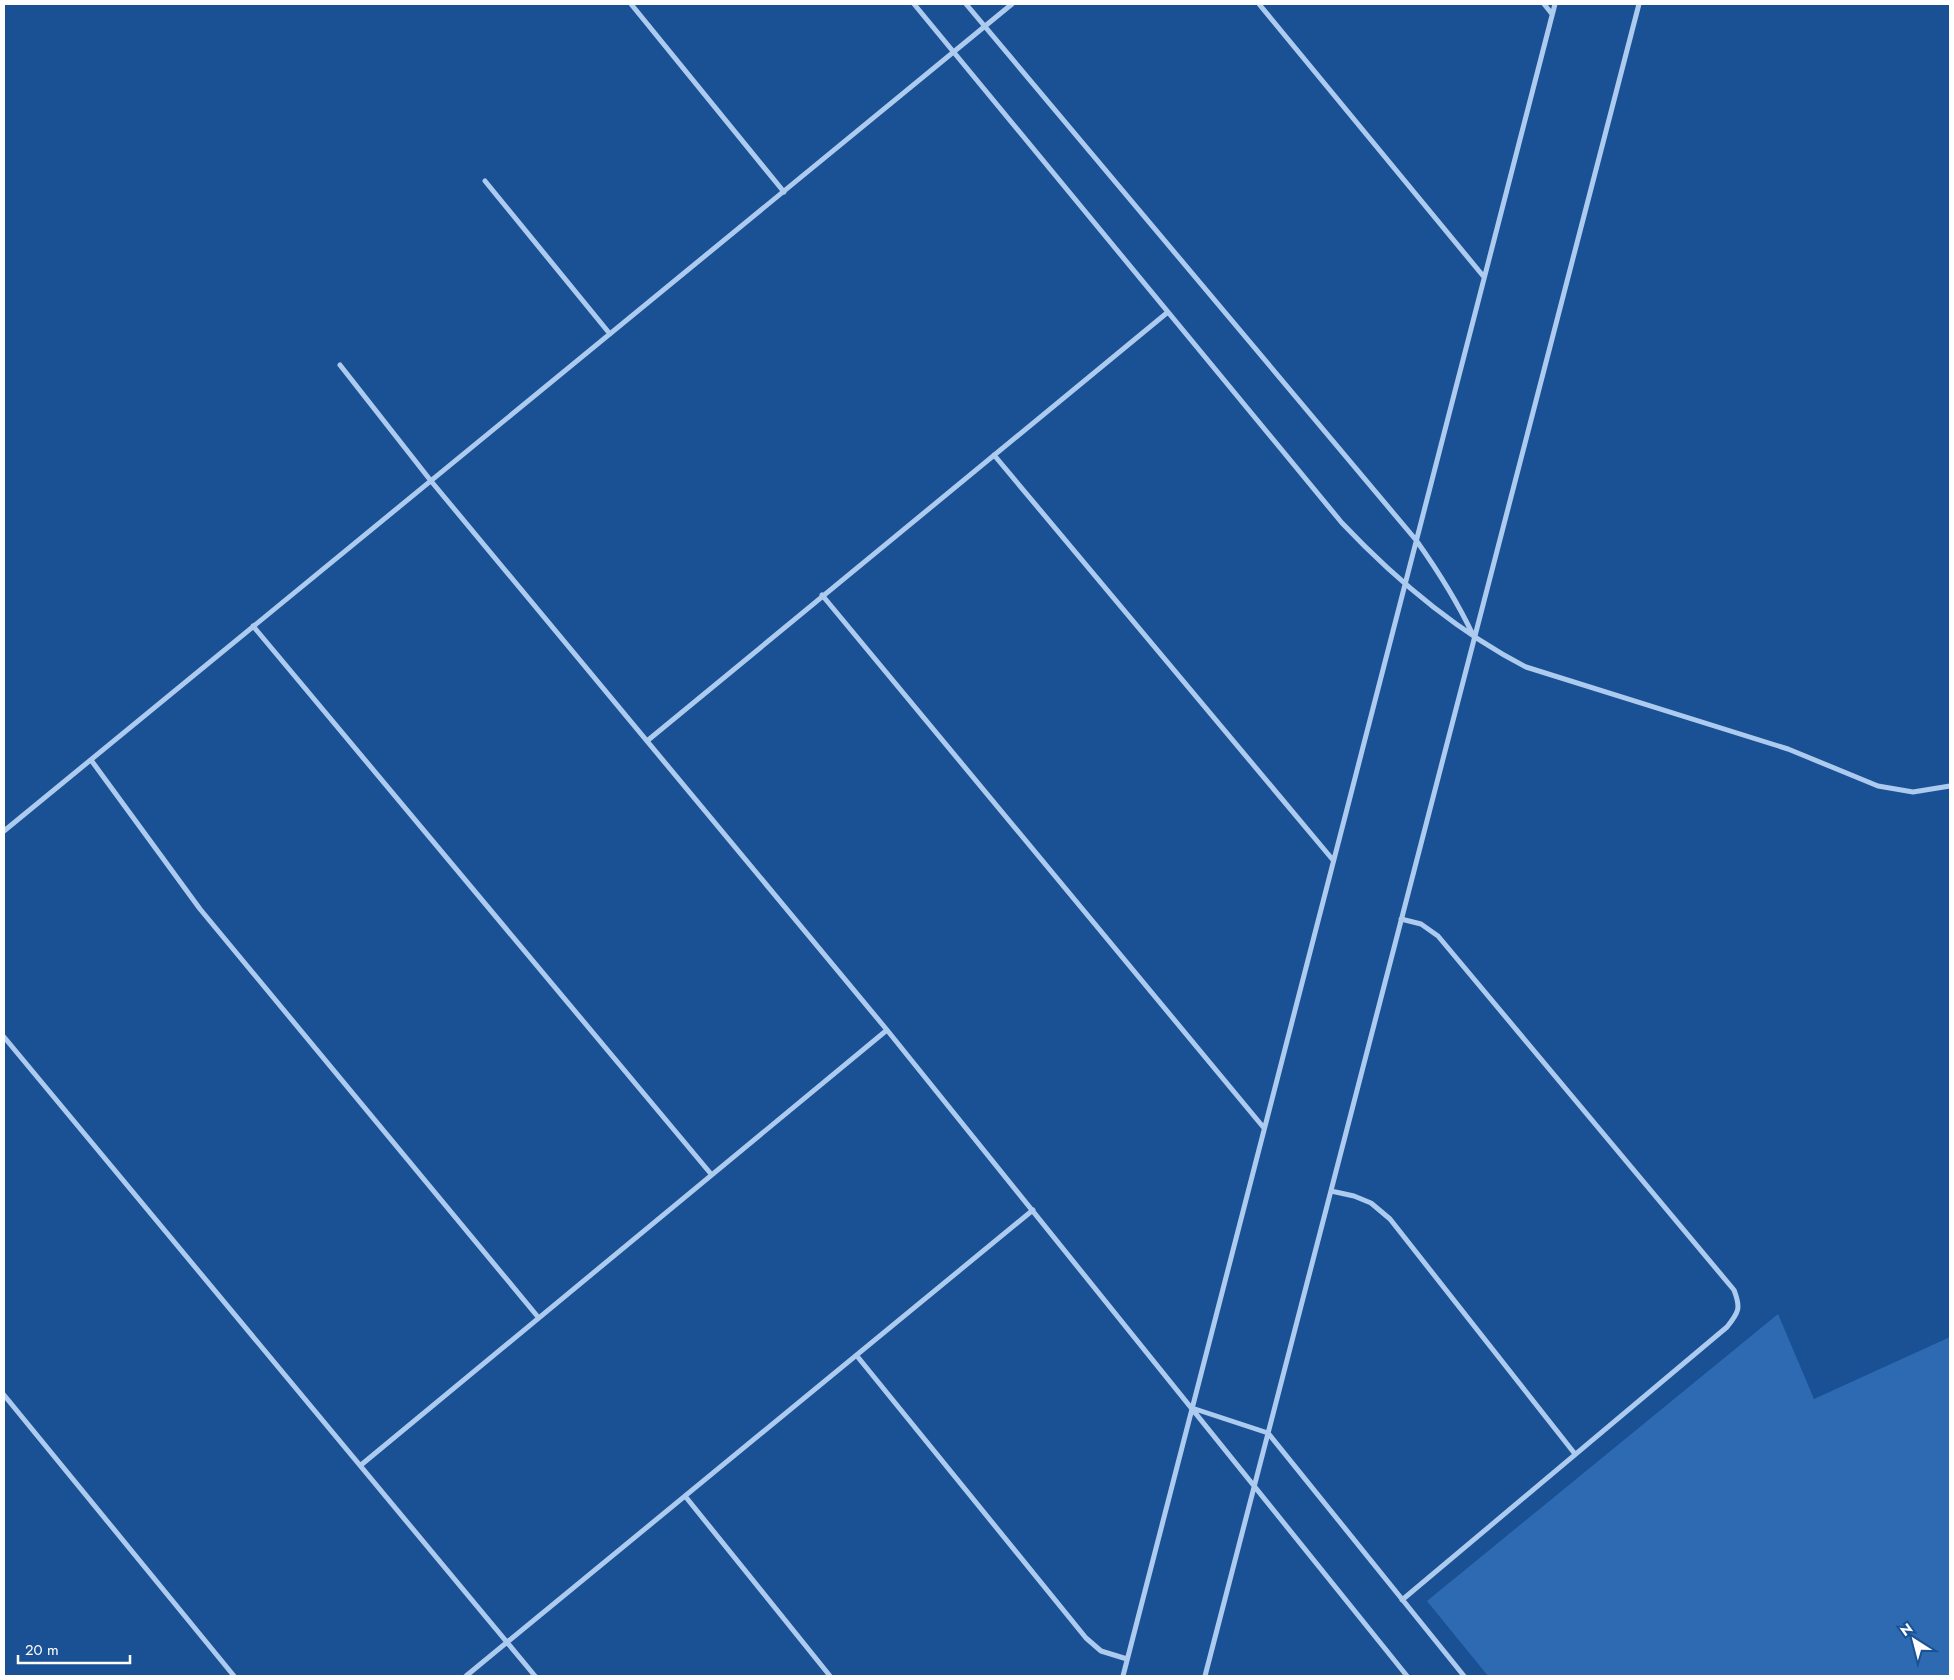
<svg xmlns="http://www.w3.org/2000/svg" width="1954" height="1680" font-family="Jost,sans-serif">
<style>
.green{fill:#2e6ab2}
.lines{fill:none;stroke-linecap:round;stroke-linejoin:round}
.minor{stroke:#accbef;stroke-width:5}
</style>
<rect width="100%" height="100%" fill="#1a5094"/>
<!-- green -->
<path class="green" d="M1778,1314L1814,1399L1950,1337V1676H1488L1427,1601Z"/>
<g class="lines">
<!-- minor -->
<path class="minor" d="M631,4L784,192
M914,4L1342,523C1396,580 1456,631 1526,667L1788,749L1878,786L1913,792L1950,786
M966,4L1416,540C1438,571 1457,601 1473,635
M1259,4L1484,277
M1544,4L1552,14
M485,181L610,334
M340,365L431,481L887,1030L1407,1676
M994,455L1333,860
M822,595L1264,1128
M253,626L711,1174
M647,741L1168,312
M91,760L200,909L538,1317
M4,831L1012,4
M1401,919L1421,924L1438,936L1734,1290C1741,1308 1739,1312 1727,1327L1402,1600
M4,1037L535,1676
M1331,1191L1354,1196L1371,1203L1390,1219L1575,1454
M857,1356L1086,1638L1101,1651L1127,1659
M4,1395L234,1676
M1192,1408L1268,1433L1464,1676
M361,1465L887,1030
M685,1496L830,1676
M466,1676L1033,1210
M1123,1676L1555,4
M1205,1676L1639,4"/>
</g>
<!-- border -->
<rect width="1954" height="1680" fill="none" stroke="#ffffff" stroke-width="10"/>
<!-- north arrow -->
<g transform="translate(1914 1640) rotate(324)" stroke="#1a5094" stroke-width="4" paint-order="stroke">
<path d="M0-4L9 19L0 12L-9 19Z" fill="#ffffff"/>
<text y="-8" font-size="14" font-weight="bold" text-anchor="middle" fill="#ffffff">N</text>
</g>
<!-- scale -->
<path d="M18 1655v8h112v-8" fill="none" stroke="#ffffff" stroke-width="2.5"/>
<text x="25" y="1655" font-size="15" fill="#ffffff" stroke="#1a5094" stroke-width="4" paint-order="stroke">20 m</text>
</svg>
